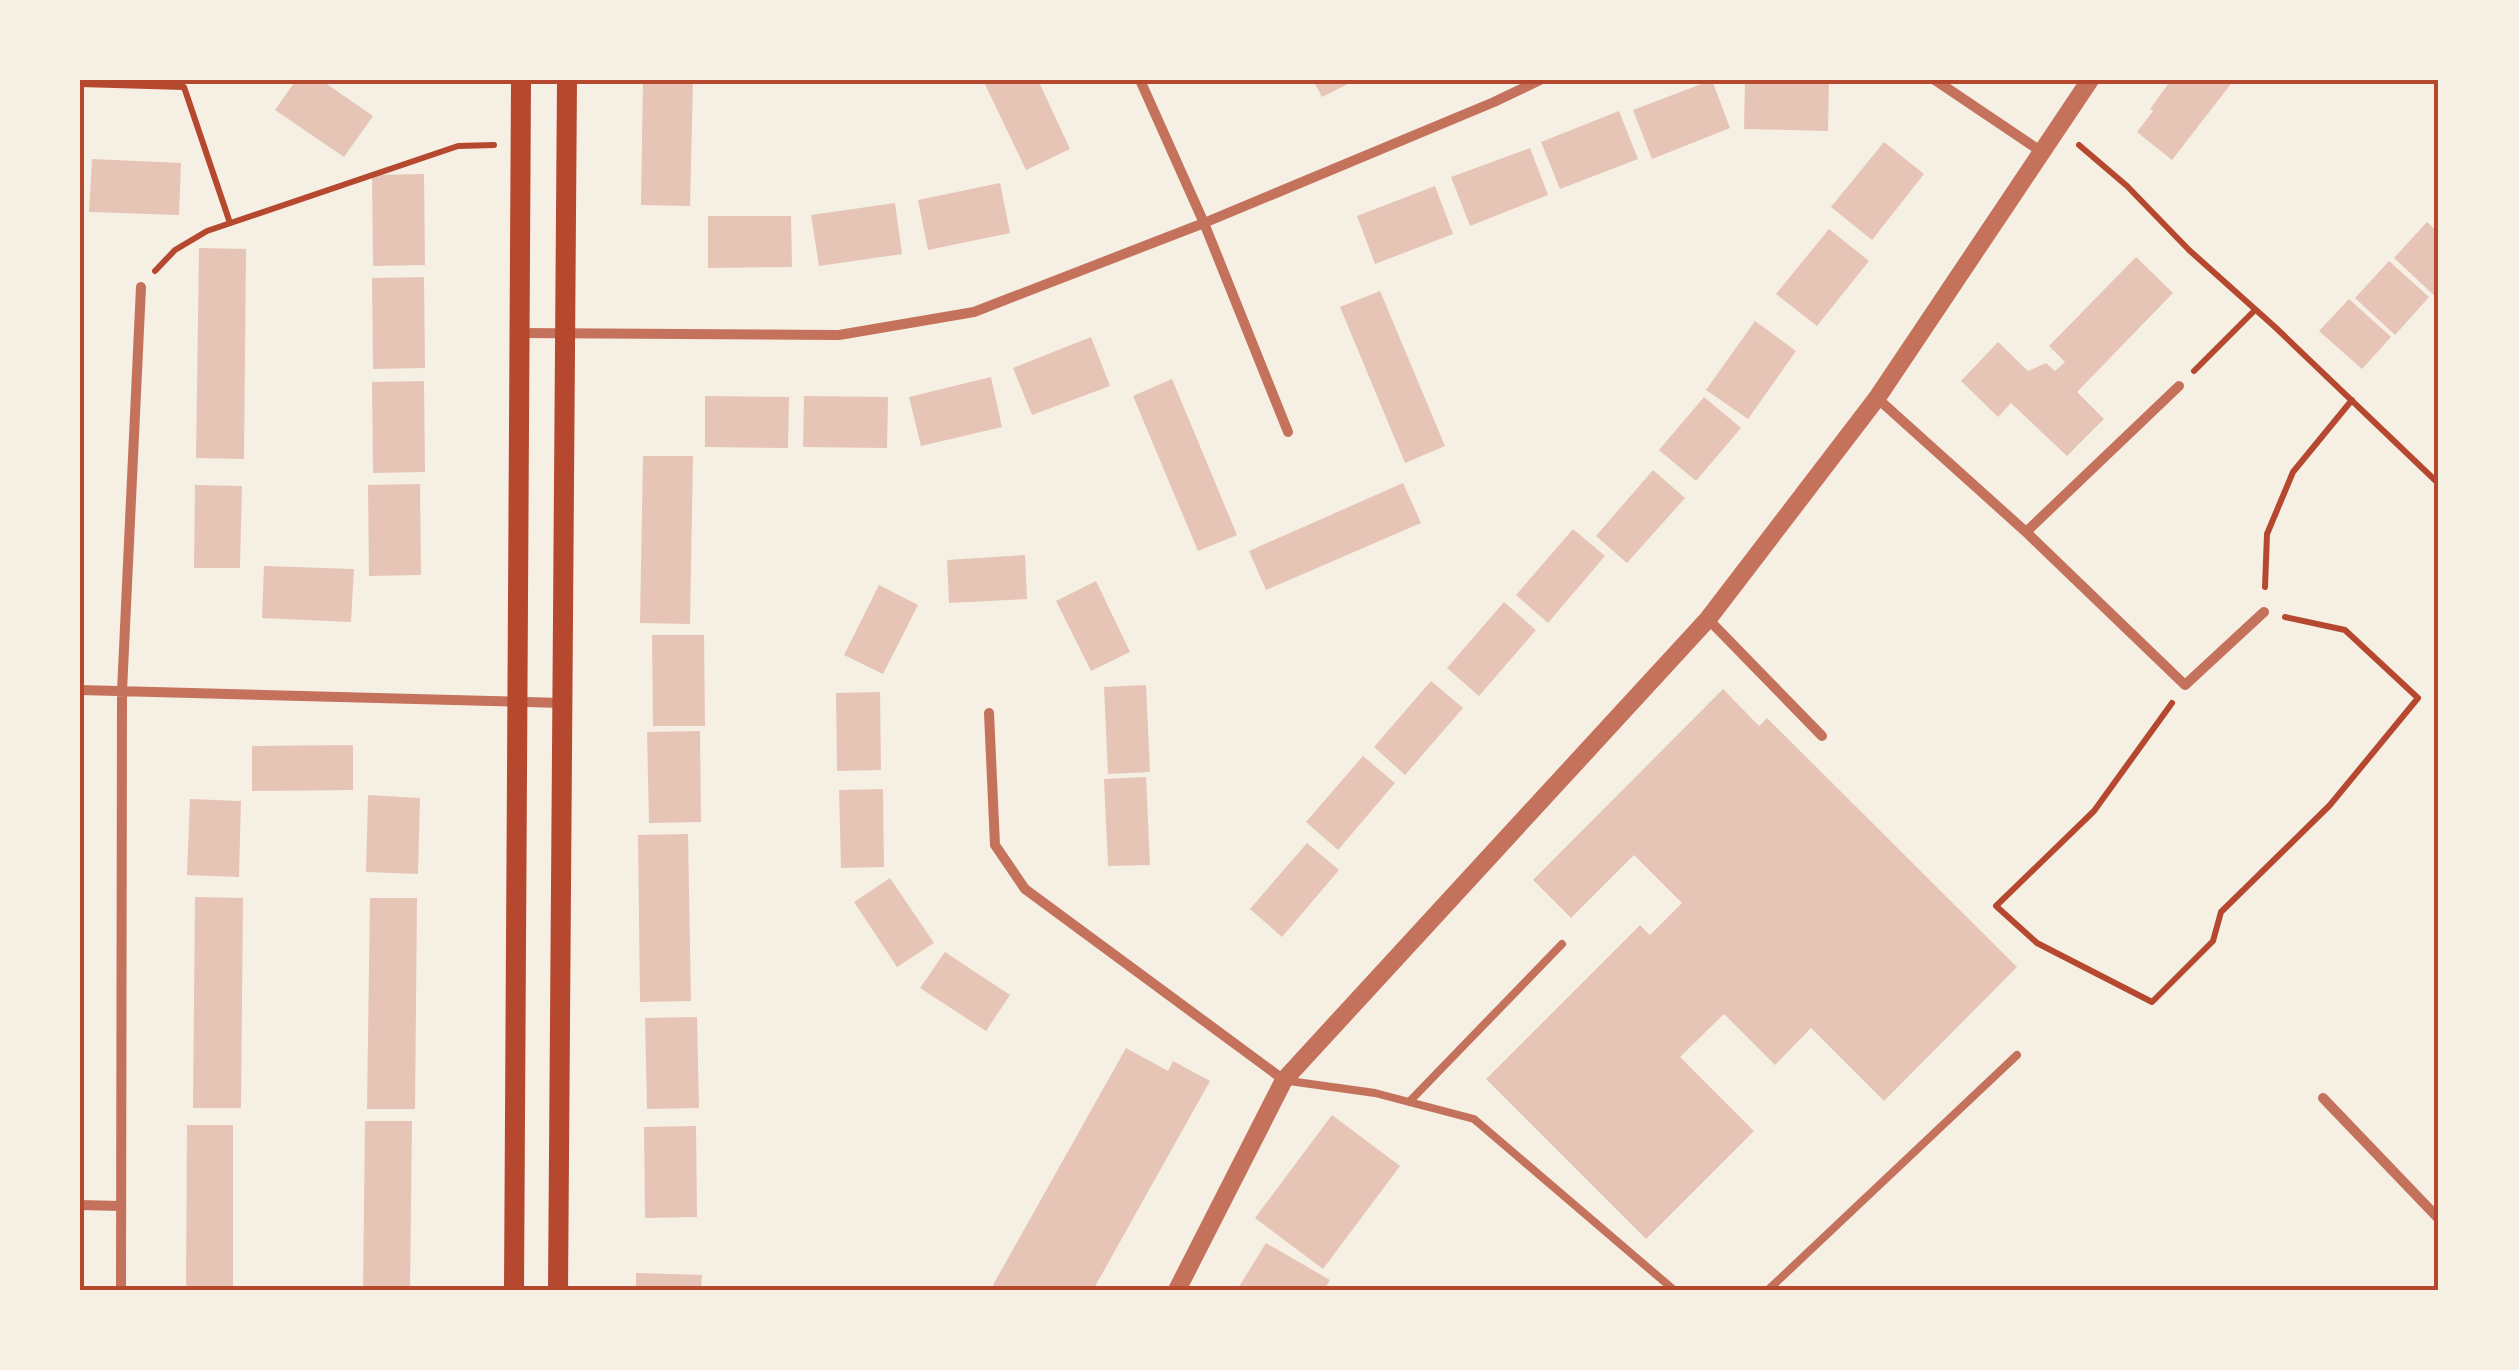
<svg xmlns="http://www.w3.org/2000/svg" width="2519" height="1370" font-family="'Fira Sans Condensed',sans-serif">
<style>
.building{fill:#e6c5b7}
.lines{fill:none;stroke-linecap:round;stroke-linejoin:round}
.path{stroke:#b5482f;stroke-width:6}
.service{stroke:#c5725c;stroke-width:8}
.minor{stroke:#c5725c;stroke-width:10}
.tertiary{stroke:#c5725c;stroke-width:18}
.secondary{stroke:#b5482f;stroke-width:20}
.neatline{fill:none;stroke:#b5482f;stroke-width:4}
</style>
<rect width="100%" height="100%" fill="#f6efe4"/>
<!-- building -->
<path class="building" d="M296,80H321L373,116L344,157L275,110Z
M643,80H693L690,206L641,205Z
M983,80H1038L1070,149L1026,170Z
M1313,80H1356L1322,97Z
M1712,80L1730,128L1652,159L1633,110Z
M1745,80H1829L1828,131L1744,129Z
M2171,80H2234L2172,160L2137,132L2153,111L2150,109Z
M1619,111L1638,159L1560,189L1541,142Z
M1884,142L1924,174L1872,240L1831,207Z
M1530,148L1548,195L1470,226L1451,177Z
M92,159L181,163L179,215L89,212Z
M424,174L425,265L373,266L372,175Z
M1000,183L1010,233L928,250L918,200Z
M1435,186L1453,234L1375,264L1357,216Z
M895,203L902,254L819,266L811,215Z
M708,216H791L792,267L708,268Z
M2427,222L2439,233V294L2436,297L2394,258Z
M1829,229L1869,261L1817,326L1776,294Z
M199,248L246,249L244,459L196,458Z
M2136,257L2173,293L2077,392L2104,419L2067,456L2011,403L1998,417L1961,381L1998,342L2028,371L2046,363L2055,371L2065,362L2049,346Z
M2389,261L2429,297L2395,335L2355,298Z
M424,277L425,368L373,369L372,278Z
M1380,291L1445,446L1405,463L1340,307Z
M2349,299L2391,337L2362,369L2319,331Z
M1755,321L1796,351L1748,419L1706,390Z
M1091,337L1110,386L1032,415L1013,368Z
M991,377L1002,427L921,446L909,397Z
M1172,379L1237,535L1198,551L1133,396Z
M424,381L425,472L373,473L372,382Z
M705,396L789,397L788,448L705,447Z
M804,396L888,397L887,448L803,447Z
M1704,397L1741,428L1696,481L1659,450Z
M643,456H693L690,624L640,623Z
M1653,470L1685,498L1627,563L1596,536Z
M1403,483L1421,523L1266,590L1249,551Z
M420,484L421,575L369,576L368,485Z
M195,485L242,486L240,568H194Z
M1573,529L1605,556L1548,623L1516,595Z
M1025,555L1027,599L949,603L947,560Z
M264,566L354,569L351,622L262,618Z
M1096,581L1130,652L1091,671L1056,601Z
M879,585L918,605L883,674L844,655Z
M1504,602L1536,630L1479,696L1447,668Z
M652,635H704L705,726H653Z
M1431,681L1463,708L1405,775L1374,747Z
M1146,685L1150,772L1108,774L1104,687Z
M1723,689L1759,726L1767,718L2017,967L1884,1101L1811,1028L1775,1065L1724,1014L1680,1057L1754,1131L1646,1239L1486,1079L1640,925L1650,935L1682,903L1634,855L1571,918L1533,880Z
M880,692L881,770L837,771L836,693Z
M700,731L701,822L649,823L647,732Z
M353,745V790L252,791V746Z
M1363,756L1395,783L1338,850L1306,822Z
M1146,777L1150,865L1108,866L1104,779Z
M883,789L884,867L841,868L839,790Z
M368,795L420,798L418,874L366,872Z
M190,799L241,801L239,877L187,875Z
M688,834L691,1001L640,1002L638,835Z
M1307,843L1339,870L1282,937L1250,909Z
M890,878L934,943L897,967L854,902Z
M195,897L243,898L241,1108H193Z
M370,898H417L415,1109H367Z
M945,952L1010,995L986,1031L920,988Z
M697,1017L699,1108L647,1109L645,1018Z
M1126,1048L1168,1071L1173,1061L1210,1081L1093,1290H1002L993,1285Z
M1332,1115L1400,1166L1323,1269L1255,1218Z
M365,1121H412L410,1290H363Z
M187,1125H233V1290H186Z
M696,1126L697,1217L645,1218L644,1127Z
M1266,1243L1330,1280L1324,1290H1237Z
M636,1273L702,1275L701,1290H636Z"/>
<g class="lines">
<!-- path -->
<path class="path" d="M80,84L184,87L230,223
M2079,145L2127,186L2189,250L2275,327L2439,484
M155,271L175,250L207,231L458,146L494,145
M2194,371L2255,310
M2265,587L2267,534L2293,472L2352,400
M2172,703L2094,811L1996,906L2037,943L2152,1002L2213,941L2221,912L2330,805L2418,698L2345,630L2285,617"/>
<!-- service -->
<path class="service" d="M1289,1081L1375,1093L1474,1119L1674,1290
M1409,1102L1562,944
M1768,1290L2017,1055"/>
<!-- minor -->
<path class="minor" d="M1140,80L1204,223L1288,432
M1935,80L2042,152
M519,333L839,335L974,312L1204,223L1494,102L1540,80
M1877,398L2026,532L2185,685L2264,612
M2026,532L2179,386
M1708,619L1822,736
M80,690L562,703
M989,713L995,845L1025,889L1284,1080
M2323,1098L2439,1219
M80,1205L120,1206
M121,1290L122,691L141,287"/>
<!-- tertiary -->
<path class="tertiary" d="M1177,1290L1284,1080L1708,619L1877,398L2090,80"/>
<!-- secondary -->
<path class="secondary" d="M514,1290L521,80
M558,1290L567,80"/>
</g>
<!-- border -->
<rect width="2519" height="1370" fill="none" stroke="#f6efe4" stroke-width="165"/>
<rect x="82" y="82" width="2354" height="1206" class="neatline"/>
</svg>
